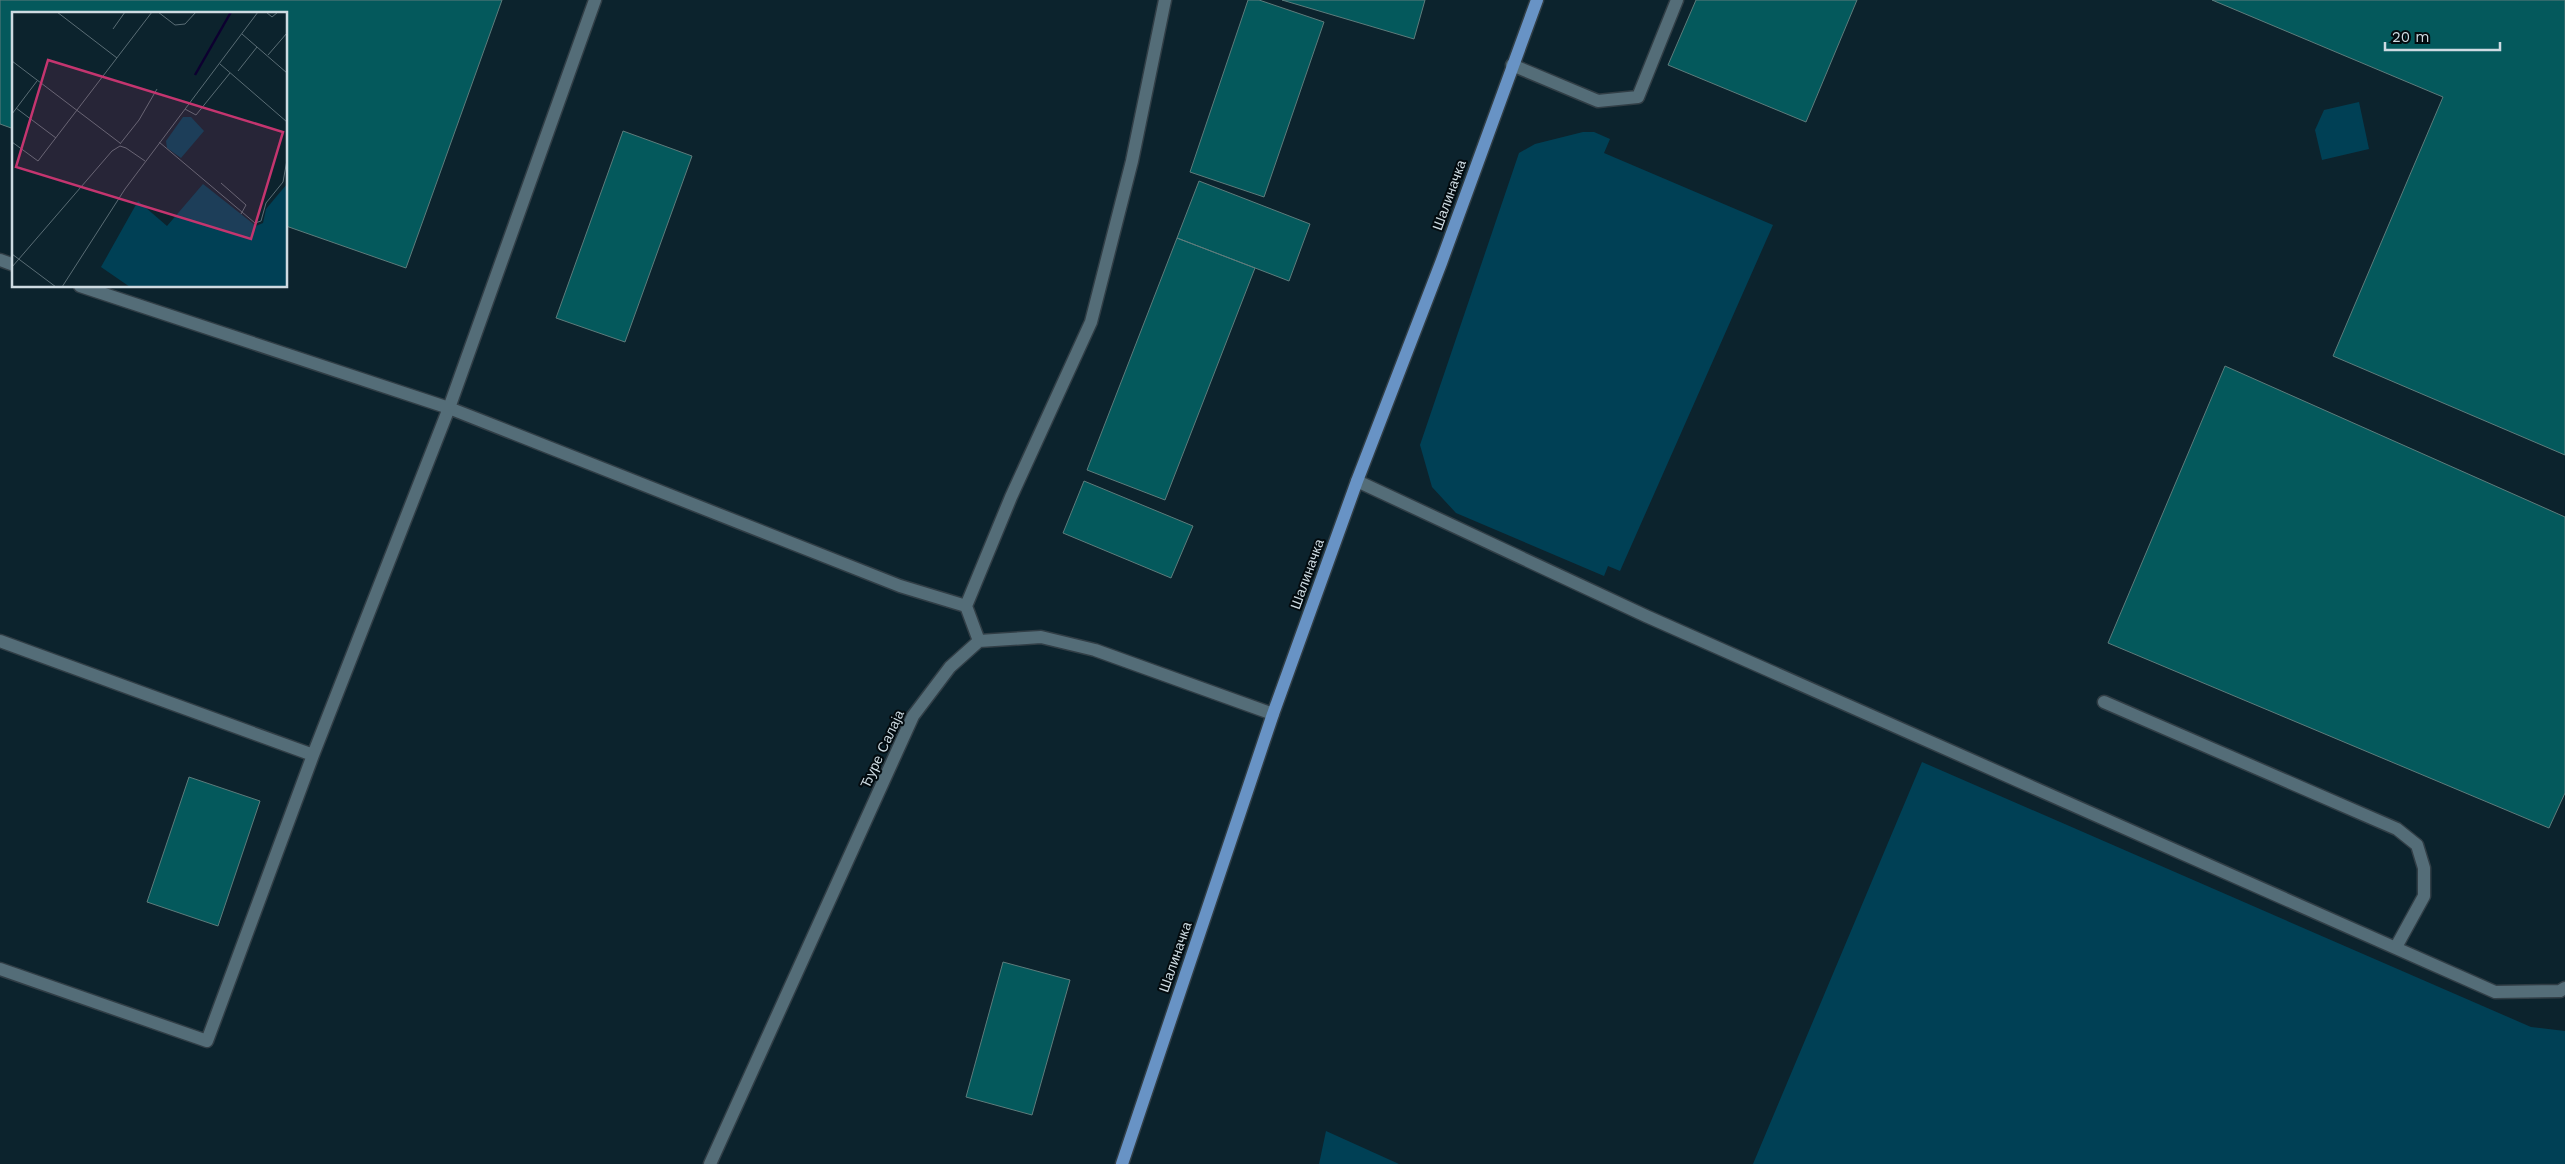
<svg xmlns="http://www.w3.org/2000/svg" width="2565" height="1164" font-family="'Work Sans',sans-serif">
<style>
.green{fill:#004055}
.building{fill:#04595c;stroke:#5e7c7c}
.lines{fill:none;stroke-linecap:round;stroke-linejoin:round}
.minor-casing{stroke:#313e46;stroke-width:15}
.major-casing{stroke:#313e46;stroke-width:15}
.minor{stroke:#546d78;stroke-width:12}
.major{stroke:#6893c5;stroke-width:12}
.labels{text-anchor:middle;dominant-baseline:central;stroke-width:4;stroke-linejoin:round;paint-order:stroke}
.street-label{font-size:14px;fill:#cedbe2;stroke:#030b0f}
.inset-river{fill:none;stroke:#0d0030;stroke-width:2.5}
.inset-road{fill:none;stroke:#5a6d75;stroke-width:1}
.view{fill:#c4356f;fill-opacity:0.15;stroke:#c4356f;stroke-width:2.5}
.inset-edge{fill:none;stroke:#cedbe2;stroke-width:2.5}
</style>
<rect width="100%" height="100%" fill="#0c232d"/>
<!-- green -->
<path class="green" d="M2359,102L2369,149L2322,160L2315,130L2324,110Z
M1583,132H1594L1610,139L1604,153L1773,225L1620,571L1608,566L1604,576L1456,513L1432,487L1420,445L1519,153L1535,144Z
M1922,762L2531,1027L2565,1031V1164H1753Z
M1326,1131L1399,1164H1319Z"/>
<!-- building -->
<path class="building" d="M0,0H502L406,268L286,226V14H14V129L0,124Z
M1248,0H1259L1324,22L1264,197L1190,172Z
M1282,0H1425L1414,39Z
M1696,0H1857L1806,122L1668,65Z
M2212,0H2565V455L2333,356L2443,97Z
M623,131L692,156L625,342L556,318Z
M1199,181L1310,224L1289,281L1177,238Z
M1177,238L1255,268L1165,500L1087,470Z
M2225,366L2565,517V793L2549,828L2108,643Z
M1084,481L1193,526L1171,578L1063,533Z
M189,777L260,801L218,926L147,902Z
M1003,962L1070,980L1032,1115L966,1097Z"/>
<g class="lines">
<!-- minor casing -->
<g class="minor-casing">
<path id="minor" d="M1512,65L1598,101L1638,97L1677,0
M0,260L14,265
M80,286L449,408L900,586L966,606
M1357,481L1646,616L2495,992L2560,991L2565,988
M0,641L313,755
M979,641L966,606L1011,497L1091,322L1132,161L1165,0
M2104,702L2397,829L2417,845L2424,868V896L2396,947
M0,969L207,1041L313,755L449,408L595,0
M710,1164L913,716L950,667L979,641L1041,637L1095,650L1273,714"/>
</g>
<!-- major casing -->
<g class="major-casing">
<path id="major" d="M1122,1164L1273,714L1357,481L1441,263L1537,0"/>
</g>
<!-- minor -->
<use href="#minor" class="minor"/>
<!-- major -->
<use href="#major" class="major"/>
</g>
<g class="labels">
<!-- street labels -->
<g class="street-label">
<text transform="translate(1449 195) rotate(-70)">Шалиначка</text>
<text transform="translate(1307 574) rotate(-70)">Шалиначка</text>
<text transform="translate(882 749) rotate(-65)">Ђуре Салаја</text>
<text transform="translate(1175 957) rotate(-71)">Шалиначка</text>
</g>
</g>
<!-- overview -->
<g transform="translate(12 12)">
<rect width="275" height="275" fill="#0c232d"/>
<path d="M171,105H179L192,119L169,146L155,136L154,129ZM191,172L244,214L251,211L254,197L275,172V275H118L89,255L126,189L155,214Z" fill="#004055"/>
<path class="inset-river" d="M183,63L219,0"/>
<path class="inset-road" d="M45,0L105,46M146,0L163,13L173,12L184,0M254,0L260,5L266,0M101,17L113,0M230,22L275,61M256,43L275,21M0,49L108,131M208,52L275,110M226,59L245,35M4,96L44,126M173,97L184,103L218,61M0,102L25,69M0,130L26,149L140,0M147,130L243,211L249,209L254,191L271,170L275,148M108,132L127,108L145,77M209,171L234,193L229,202M0,242L44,275M0,255L100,139L108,134L114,136L133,149M50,275L113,177L246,0"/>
<path class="view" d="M36,48L271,120L239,227L4,155Z"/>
<rect width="275" height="275" class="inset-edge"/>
</g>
<!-- scale -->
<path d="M2385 42v8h115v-8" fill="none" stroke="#cedbe2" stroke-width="2.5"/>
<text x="2392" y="42" font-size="15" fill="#cedbe2" stroke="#030b0f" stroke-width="4" paint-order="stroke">20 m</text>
</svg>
